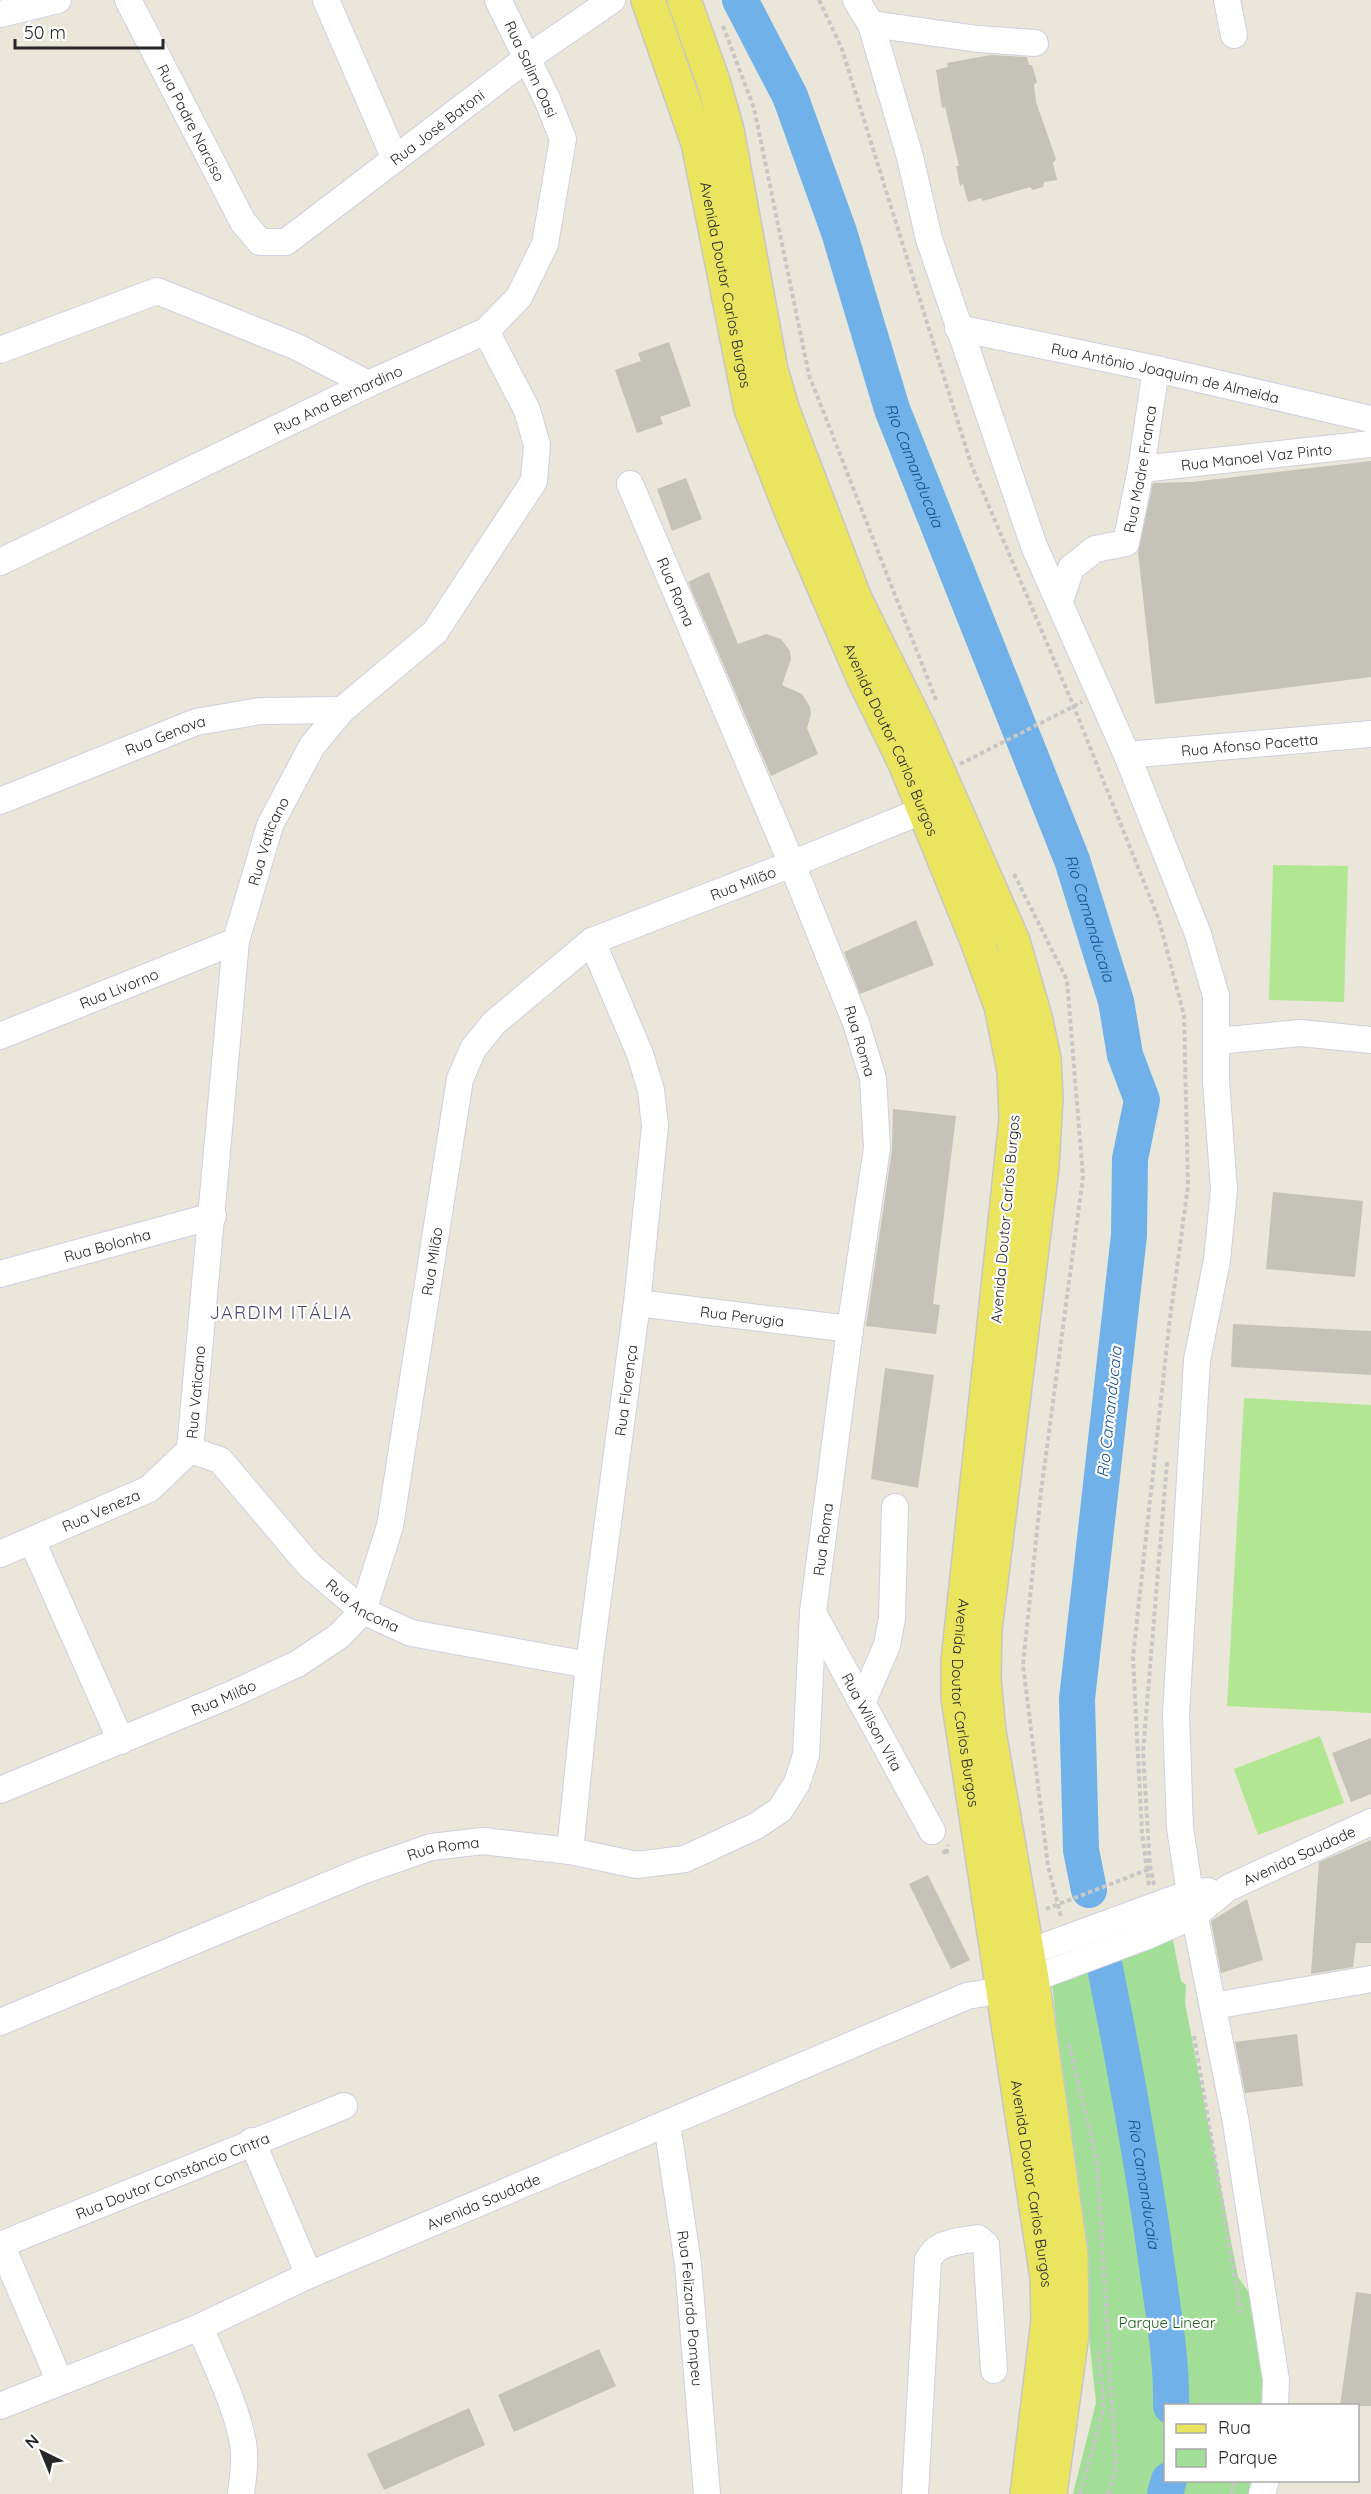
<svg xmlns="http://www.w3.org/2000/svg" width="1371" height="2494" font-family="Quicksand,sans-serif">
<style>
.green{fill:#a2de97}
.pitch{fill:#b3e693}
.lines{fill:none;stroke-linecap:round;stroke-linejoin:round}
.river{stroke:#6fb1e8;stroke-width:36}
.building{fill:#c5c2b9}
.minor-casing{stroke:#cfcfe0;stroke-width:28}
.major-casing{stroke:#c7c7c7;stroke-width:36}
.path{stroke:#c7c7c7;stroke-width:4;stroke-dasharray:4.5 3;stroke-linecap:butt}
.minor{stroke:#fff;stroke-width:26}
.major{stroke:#eae45e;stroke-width:33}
.labels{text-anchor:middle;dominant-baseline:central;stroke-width:4.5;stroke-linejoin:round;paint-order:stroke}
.street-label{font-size:15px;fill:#272727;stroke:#fff}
.park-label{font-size:15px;fill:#1d601c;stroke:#fff}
.water-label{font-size:16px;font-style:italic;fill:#134d90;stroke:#fff}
.quarter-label{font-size:18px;letter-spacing:1.5px;fill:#4b4a75;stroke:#fff}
</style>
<rect width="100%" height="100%" fill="#eae6d9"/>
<!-- green -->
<path class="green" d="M1171,1930L1181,1981L1186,1985L1185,2003L1238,2277L1261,2310L1276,2405L1166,2406V2480L1269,2481L1266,2494H1073L1096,2403L1052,1982Z"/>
<!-- pitch -->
<path class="pitch" d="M1273,865L1348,866L1344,1002L1269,1000Z
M1244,1398L1371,1405V1713L1227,1706Z
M1320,1736L1344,1803L1258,1835L1234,1769Z"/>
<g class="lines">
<!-- river -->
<g class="river">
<path id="s1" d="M740,0L790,96L839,232L892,409L1072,860L1116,1001L1125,1055L1142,1100L1130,1159L1129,1235L1077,1699L1081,1850L1089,1890"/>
<path id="s2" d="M1104,1963C1125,2066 1144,2170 1158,2274C1164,2317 1172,2362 1171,2406"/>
<path d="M1165,2494L1169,2480"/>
</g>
</g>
<!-- building -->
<path class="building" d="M990,55L1027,57L1029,65H1032L1037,82L1034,85L1036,102L1056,159L1053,163L1057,180L1044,182L1043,187L1033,190L1030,187L983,201L981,198L968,202L963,184L960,186L956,166H959L945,107L942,108L936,70L948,67L947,63Z
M669,342L691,406L660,417L663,424L637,433L615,370L641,361L638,353Z
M1371,461V677L1155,704L1138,552L1153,483L1192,482Z
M686,478L702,519L672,531L657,489Z
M709,572L738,644L766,634L781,639L790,651L791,659L782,685L802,694L810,707L811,714L807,728L818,754L771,776L688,582Z
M916,920L934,965L860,994L844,952Z
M893,1109L956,1116L933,1304L940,1305L936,1334L866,1326L892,1150Z
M1273,1192L1363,1201L1355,1277L1266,1269Z
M1233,1324L1371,1331V1375L1231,1367Z
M885,1368L934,1375L918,1488L871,1479Z
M1371,1738V1794L1351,1802L1332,1753Z
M1371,1840V1943H1356L1353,1967L1311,1974L1319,1862Z
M928,1875L970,1960L951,1969L909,1884Z
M1247,1899L1263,1960L1221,1973L1211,1921Z
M1297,2034L1303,2086L1245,2093L1235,2042Z
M1356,2292L1371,2294V2406H1340Z
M599,2349L616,2386L514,2432L498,2395Z
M469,2408L485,2445L384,2490L367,2454Z"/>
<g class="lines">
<!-- minor casing -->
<g class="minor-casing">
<g id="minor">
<path id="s3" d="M128,0L243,222L260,242H286L526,59L612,0"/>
<path d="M326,0L395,159"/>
<path d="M856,0L871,24L910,157L929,239L1034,546L1127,755L1198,934L1216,996V1081L1224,1190L1217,1260L1197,1360L1176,1714L1180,1828L1190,1893L1236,2123L1276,2380L1275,2406"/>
<path d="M1227,0L1234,35"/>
<path d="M0,14L58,0"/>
<path d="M871,24L978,39L1035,43"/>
<path id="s4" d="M958,328L1156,369L1371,419"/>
<path d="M0,350L157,291L297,347L368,384"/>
<path id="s5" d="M1141,469L1371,444"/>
<path id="s6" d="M0,562L368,384L486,331L519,297L545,244L563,139L547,99L498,0"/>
<path id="s7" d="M1060,601L1071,568L1095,549L1126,543L1141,469L1156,369"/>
<path id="s8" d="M1127,755L1371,734"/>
<path id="s9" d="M0,801L196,722L260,711L342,710"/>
<path id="s10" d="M0,1036L236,941"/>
<path d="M1217,1041L1300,1033L1371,1040"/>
<path id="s11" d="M0,1274L213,1216"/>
<path id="s12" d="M637,1303L850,1329"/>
<path id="s13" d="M190,1450L236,941L270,825L312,746L342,710L435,632L534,481L537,445L527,410L486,331"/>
<path id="s14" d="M190,1450L220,1460L309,1565L363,1611L411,1633L589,1665"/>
<path d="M32,1541L121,1741"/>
<path id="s15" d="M0,1554L149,1489L190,1450"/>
<path id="s16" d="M813,1613L932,1831"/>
<path d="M862,1703L887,1645L892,1618L895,1507"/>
<path id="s17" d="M0,1790L230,1695L297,1664L339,1636L363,1611L390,1526L460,1079L473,1049L494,1023L592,941L792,864L941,803"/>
<path id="s18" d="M570,1851L589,1665L637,1303L655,1126L651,1090L640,1054L592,941"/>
<path d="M1010,1959L1190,1893L1208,1891"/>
<path d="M1213,2006L1371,1979"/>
<path id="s19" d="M0,2022L362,1871L431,1847L483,1841L570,1851L637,1865L685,1859L756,1826L780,1810L797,1783L806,1755L813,1612L850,1329L877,1148L873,1078L856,1023L792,864L630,484"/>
<path id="s20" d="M667,2124L688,2264L707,2494"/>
<path d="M252,2141L309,2275"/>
<path d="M1,2244L59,2380"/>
<path id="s21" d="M0,2245L344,2106"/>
<path d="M200,2327C215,2364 236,2404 243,2443C246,2460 243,2477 241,2494"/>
<path id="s22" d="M0,2406L200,2327L309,2275L967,1996L1003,1990L1147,1936L1195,1915L1228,1888L1371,1822"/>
<path d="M915,2494L928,2260C937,2241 958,2242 978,2238L986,2245L994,2370"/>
<path d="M1262,2494L1266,2480"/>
</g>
</g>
<!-- major casing -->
<g class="major-casing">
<g id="major">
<path id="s23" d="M648,0L698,143L751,409L792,513L863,677L905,763L976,938L1001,1006L1014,1071L1016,1119L958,1661V1698L1047,2278L1048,2320L1027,2494"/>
<path d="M684,0L713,81L727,130L771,370L783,411L855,599L921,732L1013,941L1035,1017L1044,1058L1046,1098L1042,1167L985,1630L984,1678L989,1732L1032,1978L1071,2254L1072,2334L1050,2494"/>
</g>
</g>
<!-- path -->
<path class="path" d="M819,0L842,49L971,464L1074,707L1159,920L1184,1015L1188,1186L1169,1326L1133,1657L1142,1833L1149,1886
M723,26L754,108L809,375L936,700
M960,764L1082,702
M1014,874L1067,980L1083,1177L1041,1492L1023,1665L1048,1866L1061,1917
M943,1850L946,1855L948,1845
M1154,1885L1150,1866L1143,1752L1167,1462
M1046,1909L1147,1870L1150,1866
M1194,2036L1241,2313
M1069,2044L1097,2161L1116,2467L1108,2494
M1080,2494L1104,2409L1098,2348
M1231,2494L1234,2480"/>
<!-- minor -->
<use href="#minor" class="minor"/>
<!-- major -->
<use href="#major" class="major"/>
</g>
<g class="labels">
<!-- street labels -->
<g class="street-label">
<text transform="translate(531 69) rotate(65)">Rua Salim Oasi</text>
<text stroke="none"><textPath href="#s3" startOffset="138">Rua Padre Narciso</textPath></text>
<text stroke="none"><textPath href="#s3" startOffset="492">Rua José Batoni</textPath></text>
<text stroke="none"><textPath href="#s23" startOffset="296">Avenida Doutor Carlos Burgos</textPath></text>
<text stroke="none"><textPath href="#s4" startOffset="212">Rua Antônio Joaquim de Almeida</textPath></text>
<text stroke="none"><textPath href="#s6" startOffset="375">Rua Ana Bernardino</textPath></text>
<text stroke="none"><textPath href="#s5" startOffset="116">Rua Manoel Vaz Pinto</textPath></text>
<text stroke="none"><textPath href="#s7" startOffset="172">Rua Madre Franca</textPath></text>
<text transform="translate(676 592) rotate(67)">Rua Roma</text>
<text stroke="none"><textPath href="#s9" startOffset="178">Rua Genova</textPath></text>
<text stroke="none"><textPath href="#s23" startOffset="782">Avenida Doutor Carlos Burgos</textPath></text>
<text stroke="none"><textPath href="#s8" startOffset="123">Rua Afonso Pacetta</textPath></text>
<text stroke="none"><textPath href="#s13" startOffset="616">Rua Vaticano</textPath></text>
<text stroke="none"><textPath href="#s17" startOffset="1305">Rua Milão</textPath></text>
<text stroke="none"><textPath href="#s10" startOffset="128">Rua Livorno</textPath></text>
<text transform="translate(860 1041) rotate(73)">Rua Roma</text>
<text transform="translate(1005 1219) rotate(-85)">Avenida Doutor Carlos Burgos</text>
<text stroke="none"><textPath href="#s11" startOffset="111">Rua Bolonha</textPath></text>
<text stroke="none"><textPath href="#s17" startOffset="765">Rua Milão</textPath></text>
<text stroke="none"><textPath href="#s12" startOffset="106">Rua Perugia</textPath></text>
<text stroke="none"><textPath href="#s18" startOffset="464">Rua Florença</textPath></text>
<text stroke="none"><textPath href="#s13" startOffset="58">Rua Vaticano</textPath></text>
<text stroke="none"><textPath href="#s15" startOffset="110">Rua Veneza</textPath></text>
<text stroke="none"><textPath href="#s19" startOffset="1107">Rua Roma</textPath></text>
<text stroke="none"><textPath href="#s14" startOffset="237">Rua Ancona</textPath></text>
<text stroke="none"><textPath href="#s17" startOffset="242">Rua Milão</textPath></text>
<text stroke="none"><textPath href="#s23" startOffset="1772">Avenida Doutor Carlos Burgos</textPath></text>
<text stroke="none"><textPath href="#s16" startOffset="124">Rua Wilson Vita</textPath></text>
<text stroke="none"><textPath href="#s19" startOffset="477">Rua Roma</textPath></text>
<text stroke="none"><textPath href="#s22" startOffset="1414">Avenida Saudade</textPath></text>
<text stroke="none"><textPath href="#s21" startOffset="186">Rua Doutor Constâncio Cintra</textPath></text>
<text stroke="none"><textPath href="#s23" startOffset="2258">Avenida Doutor Carlos Burgos</textPath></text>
<text stroke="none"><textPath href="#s22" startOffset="525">Avenida Saudade</textPath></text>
<text stroke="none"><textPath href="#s20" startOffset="186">Rua Felizardo Pompeu</textPath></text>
</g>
<!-- park labels -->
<g class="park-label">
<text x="1167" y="2322">Parque Linear</text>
</g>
<!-- water labels -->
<g class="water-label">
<text stroke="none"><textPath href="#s1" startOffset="498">Rio Camanducaia</textPath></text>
<text stroke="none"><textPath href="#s1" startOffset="984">Rio Camanducaia</textPath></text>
<text transform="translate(1109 1412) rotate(-84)">Rio Camanducaia</text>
<text stroke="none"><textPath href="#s2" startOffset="224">Rio Camanducaia</textPath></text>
</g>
<!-- quarter labels -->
<g class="quarter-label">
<text x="281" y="1312">JARDIM ITÁLIA</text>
</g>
</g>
<!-- legend -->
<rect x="1164" y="2404" width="195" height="78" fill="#ffffff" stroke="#a9a9a9" stroke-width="1.5"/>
<rect x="1176" y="2424" width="30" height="9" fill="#eae45e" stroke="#a9a9a9" stroke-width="1.5"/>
<text x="1218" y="2434" font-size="18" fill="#272727">Rua</text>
<rect x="1176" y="2449" width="30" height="18" fill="#a2de97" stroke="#a9a9a9" stroke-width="1.5"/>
<text x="1218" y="2464" font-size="18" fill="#272727">Parque</text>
<!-- north arrow -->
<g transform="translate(42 2452) rotate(317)" stroke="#ffffff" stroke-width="4.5" paint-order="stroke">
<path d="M0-4.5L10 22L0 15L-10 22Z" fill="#272727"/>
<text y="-9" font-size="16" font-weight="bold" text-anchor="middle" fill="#272727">N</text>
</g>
<!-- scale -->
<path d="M15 39v9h148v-9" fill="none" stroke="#272727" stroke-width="3"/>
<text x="24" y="39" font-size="18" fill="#272727" stroke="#ffffff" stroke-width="4.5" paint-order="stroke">50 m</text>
</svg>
